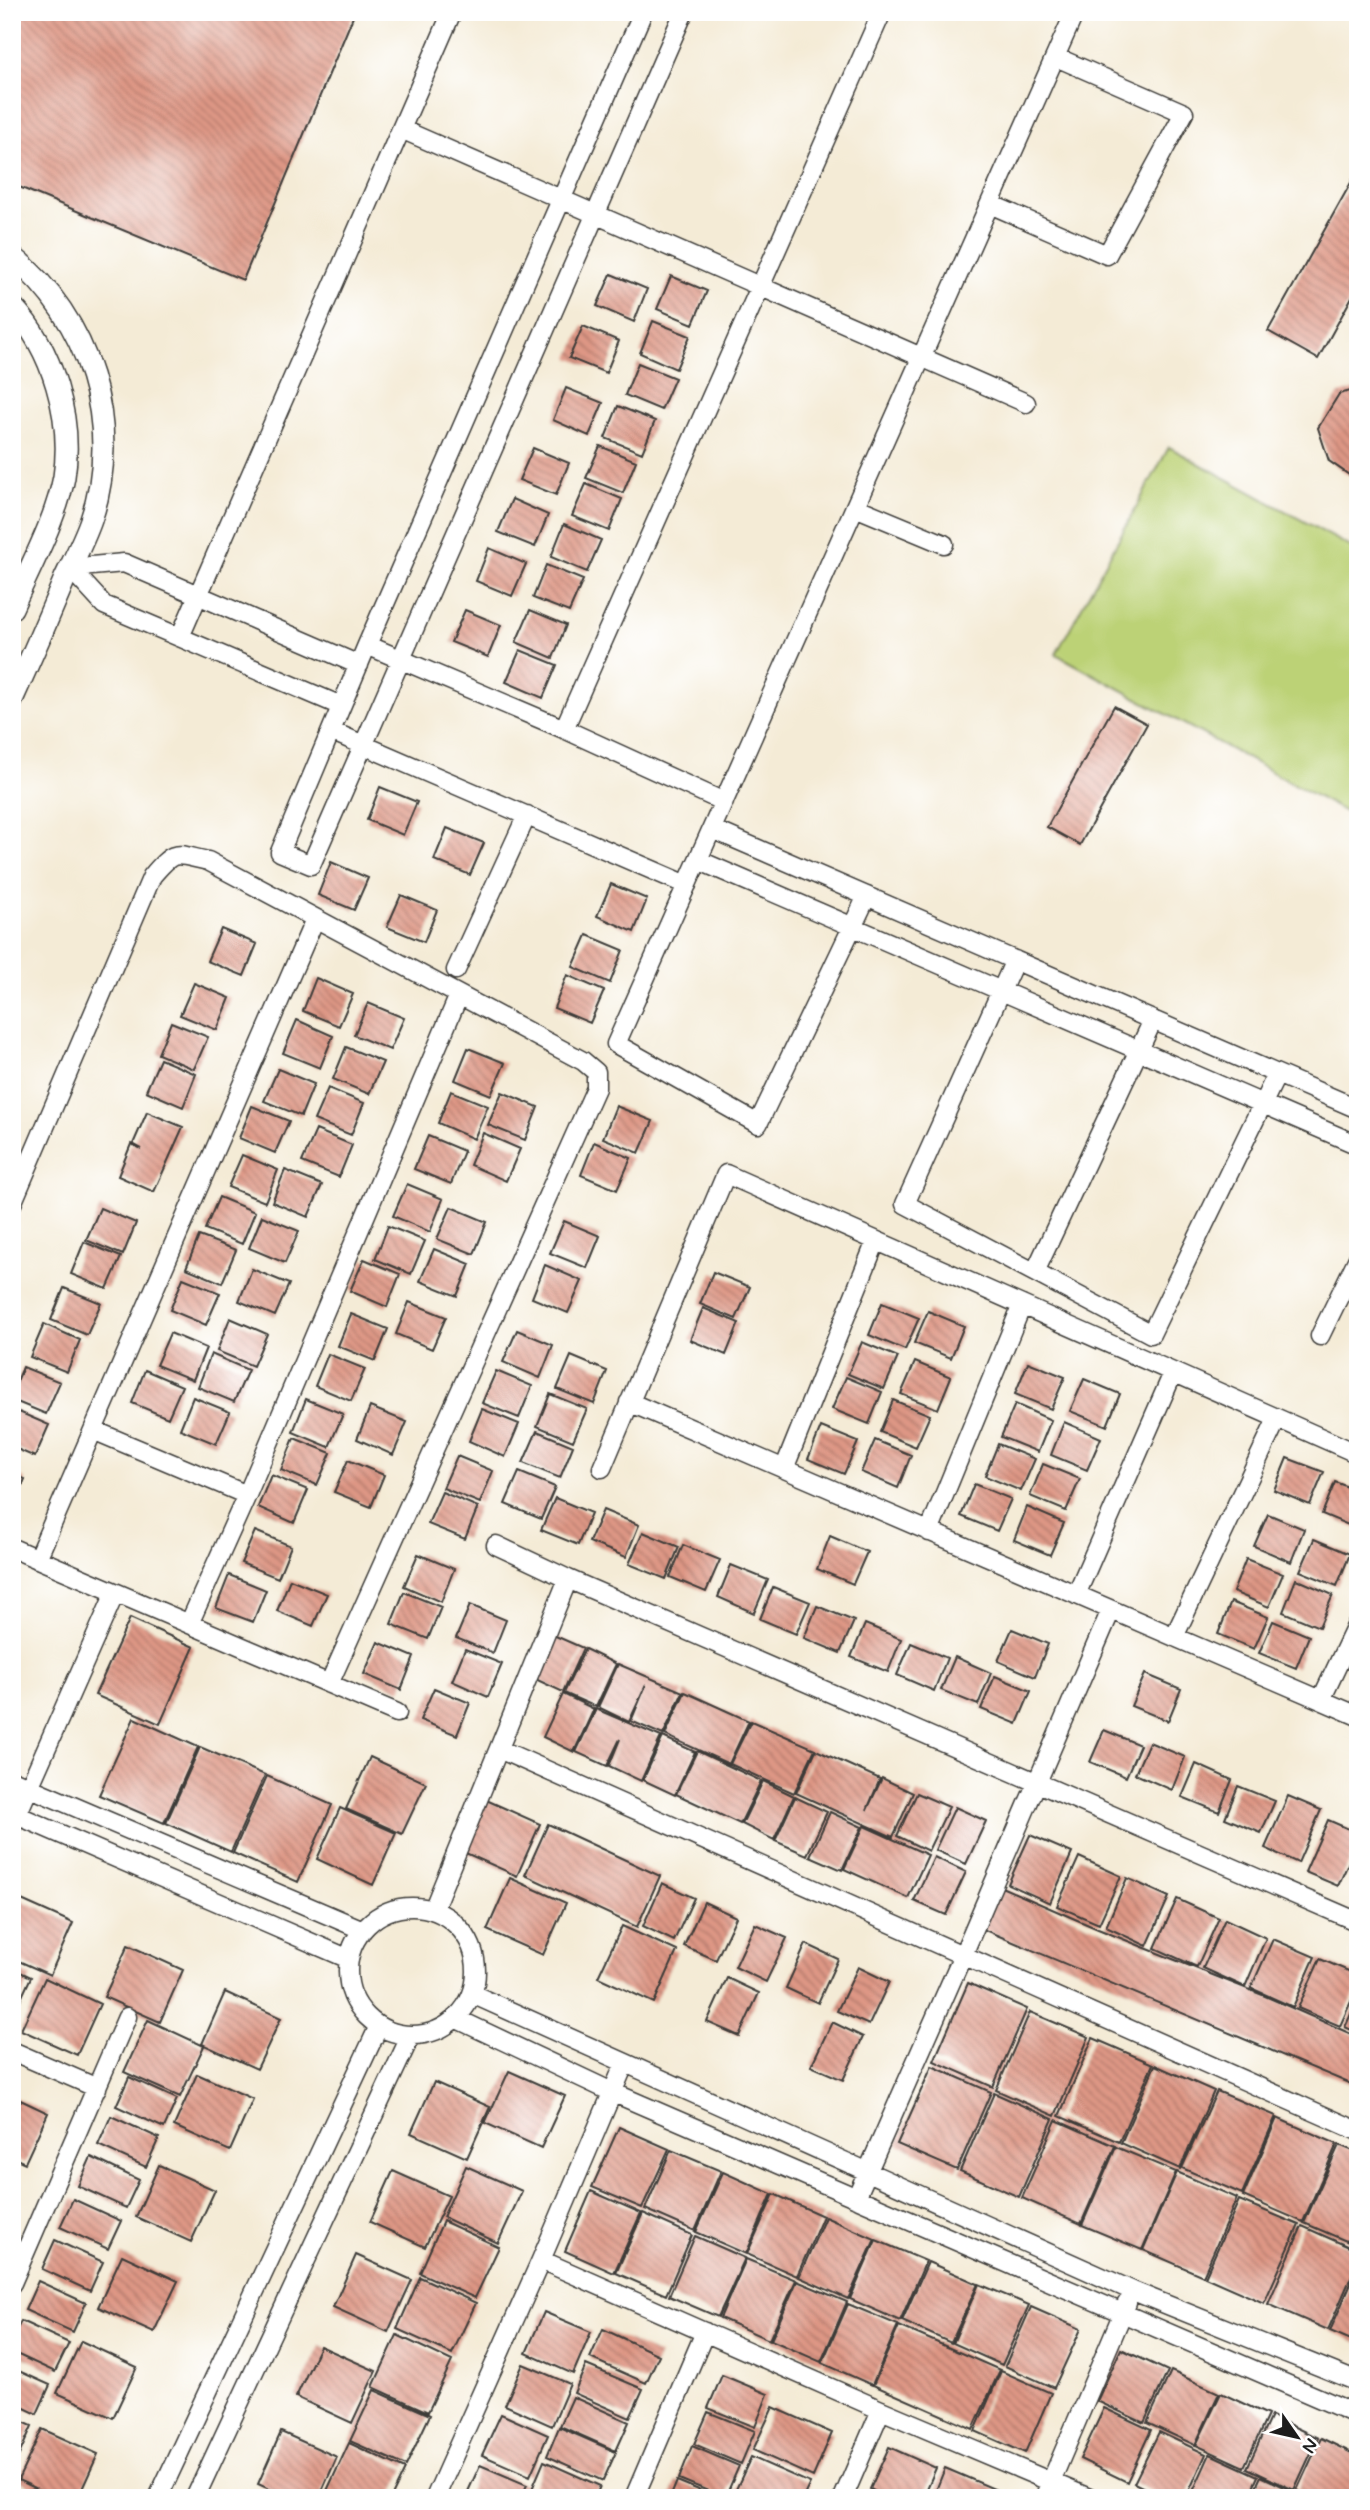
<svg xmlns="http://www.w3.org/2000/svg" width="1370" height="2510" font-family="Mynerve,sans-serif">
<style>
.green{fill:#bcd276;stroke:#6c7749;stroke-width:2}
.building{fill:url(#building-back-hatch)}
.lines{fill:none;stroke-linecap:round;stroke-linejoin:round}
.minor-casing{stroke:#3c3b38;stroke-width:21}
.tertiary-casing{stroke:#3c3b38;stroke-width:24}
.minor{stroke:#fff;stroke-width:18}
.tertiary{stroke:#fff;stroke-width:21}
</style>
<defs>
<pattern id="building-back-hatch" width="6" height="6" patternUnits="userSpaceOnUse" patternTransform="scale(1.75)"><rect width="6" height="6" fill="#de9785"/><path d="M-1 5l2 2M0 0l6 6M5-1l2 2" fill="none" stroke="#b37a6c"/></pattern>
</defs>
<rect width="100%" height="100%" fill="#fff"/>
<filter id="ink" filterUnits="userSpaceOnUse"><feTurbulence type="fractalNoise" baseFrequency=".0143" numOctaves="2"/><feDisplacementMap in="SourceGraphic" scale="14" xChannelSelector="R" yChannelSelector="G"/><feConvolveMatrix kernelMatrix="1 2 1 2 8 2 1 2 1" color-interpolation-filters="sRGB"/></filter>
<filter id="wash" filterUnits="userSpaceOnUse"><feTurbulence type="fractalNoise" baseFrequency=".00686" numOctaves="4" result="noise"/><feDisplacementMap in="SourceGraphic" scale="28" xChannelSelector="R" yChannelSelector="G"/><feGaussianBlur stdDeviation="1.57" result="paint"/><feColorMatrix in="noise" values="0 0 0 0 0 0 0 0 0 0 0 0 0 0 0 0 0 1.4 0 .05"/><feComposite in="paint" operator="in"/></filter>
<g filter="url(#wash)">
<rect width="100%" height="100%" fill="#f4ebd6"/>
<!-- green -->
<path class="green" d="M1169,447L1358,551V819L1056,654Z"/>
<g id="blocks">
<!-- building -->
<path class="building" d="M12,12H355L243,280L12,184Z
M1358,170V286L1318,359L1268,331Z
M611,274L647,289L634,322L597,306Z
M671,276L707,291L693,324L657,309Z
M653,321L690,336L676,369L640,353Z
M583,326L619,341L606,373L569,358Z
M638,363L675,378L661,410L625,395Z
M566,388L603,403L589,436L553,420Z
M1358,389V481L1329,461L1318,428L1339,394Z
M618,406L655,421L642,453L605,438Z
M600,446L636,461L623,493L586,478Z
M533,448L569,463L556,495L519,480Z
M586,484L622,499L609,531L572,516Z
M512,499L548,515L535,547L498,532Z
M564,524L601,540L587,572L551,557Z
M489,548L526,564L512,596L476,581Z
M546,565L583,580L569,612L533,598Z
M465,610L501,625L488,657L451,642Z
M530,610L566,625L553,658L516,642Z
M520,650L557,665L543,698L506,682Z
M1114,706L1147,724L1080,845L1047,827Z
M380,787L417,802L403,835L367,820Z
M447,828L484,843L470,875L434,860Z
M331,862L368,878L354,910L318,895Z
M611,884L647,899L634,932L597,916Z
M401,895L437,910L424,942L387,927Z
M221,929L257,944L244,976L207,961Z
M587,935L623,950L610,983L573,967Z
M567,975L604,991L590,1023L554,1008Z
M316,978L353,994L339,1026L303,1011Z
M194,983L230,998L217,1030L180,1015Z
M368,1003L404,1018L390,1050L354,1035Z
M297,1020L333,1036L320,1068L283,1053Z
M171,1022L208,1037L194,1069L158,1054Z
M346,1047L383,1062L369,1094L333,1079Z
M468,1048L505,1063L491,1095L455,1080Z
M160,1059L196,1074L183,1107L146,1091Z
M278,1069L314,1084L301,1116L264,1101Z
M328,1088L364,1103L351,1135L314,1120Z
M451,1091L488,1106L474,1139L438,1123Z
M502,1092L538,1107L525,1140L488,1125Z
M252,1106L289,1121L275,1153L239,1138Z
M616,1106L653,1121L639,1153L603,1138Z
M147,1112L183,1127L154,1192L118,1176L131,1144L142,1149L133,1144Z
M316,1130L352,1145L339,1177L302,1162Z
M483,1133L520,1149L506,1181L470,1165Z
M428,1136L464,1151L451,1184L414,1169Z
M594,1142L631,1158L617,1190L581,1175Z
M242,1155L278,1170L265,1202L228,1187Z
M285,1170L322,1185L308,1217L272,1202Z
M407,1184L443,1199L430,1232L393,1216Z
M219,1197L255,1212L242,1244L205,1229Z
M451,1207L487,1222L474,1254L437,1239Z
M100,1208L136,1223L123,1255L86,1240Z
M262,1216L299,1231L285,1263L249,1248Z
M564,1221L600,1236L587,1268L550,1253Z
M388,1226L425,1241L411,1274L375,1259Z
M199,1236L236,1250L222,1283L186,1268Z
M84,1242L121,1257L107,1289L71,1274Z
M434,1249L470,1264L457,1296L420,1281Z
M364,1259L400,1274L387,1307L350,1291Z
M545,1265L582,1281L568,1313L532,1298Z
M252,1269L289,1284L275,1316L239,1301Z
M713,1272L750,1287L736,1319L700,1304Z
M183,1278L220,1293L206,1325L170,1310Z
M64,1288L101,1303L87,1335L51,1320Z
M409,1302L446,1317L432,1349L396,1334Z
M882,1303L919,1318L905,1350L869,1335Z
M703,1308L739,1323L726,1355L690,1340Z
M928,1311L964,1326L951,1358L914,1343Z
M351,1314L388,1329L375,1361L338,1346Z
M230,1318L267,1334L253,1366L217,1351Z
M44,1324L80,1340L67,1372L30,1357Z
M517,1330L553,1345L540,1378L503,1362Z
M170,1333L206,1348L193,1380L156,1365Z
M862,1342L898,1357L884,1389L848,1374Z
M211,1354L248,1370L234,1402L198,1387Z
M328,1354L365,1369L351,1401L315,1386Z
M571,1356L607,1371L594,1404L557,1389Z
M915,1362L951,1377L938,1409L901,1394Z
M1028,1362L1065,1377L1051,1409L1015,1394Z
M23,1367L60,1382L46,1414L12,1400V1393Z
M145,1370L182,1386L168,1418L132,1403Z
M496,1371L532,1386L519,1418L482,1403Z
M846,1377L882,1392L869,1424L832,1409Z
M1084,1379L1120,1394L1107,1426L1070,1411Z
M550,1394L587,1409L573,1441L537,1426Z
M193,1397L230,1412L216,1444L180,1429Z
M306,1399L343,1414L329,1447L293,1432Z
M893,1400L930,1415L916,1447L880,1432Z
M1015,1404L1051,1420L1038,1452L1001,1437Z
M370,1407L407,1422L393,1455L357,1439Z
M12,1409L49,1425L35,1457L12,1447Z
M482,1409L519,1424L505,1457L469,1441Z
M1064,1422L1101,1438L1087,1470L1051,1455Z
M821,1427L858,1442L844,1474L808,1459Z
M537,1431L573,1446L560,1478L523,1463Z
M294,1438L331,1453L317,1485L281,1470Z
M875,1440L911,1455L898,1488L861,1472Z
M998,1444L1035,1459L1021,1491L985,1476Z
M457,1456L493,1471L480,1503L443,1488Z
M1287,1458L1324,1472L1310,1505L1274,1490Z
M348,1460L384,1475L371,1507L334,1492Z
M1043,1464L1080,1479L1066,1511L1030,1496Z
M519,1472L555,1487L541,1519L505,1504Z
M12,1474L25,1479L12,1510Z
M271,1475L308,1490L294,1523L258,1507Z
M1335,1482L1358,1491V1529L1322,1514Z
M974,1484L1011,1499L997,1531L961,1516Z
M442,1492L478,1507L465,1539L428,1524Z
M555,1498L591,1513L578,1545L541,1530Z
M1027,1507L1064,1523L1050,1555L1014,1540Z
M603,1510L639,1525L626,1557L589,1542Z
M1268,1514L1304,1529L1291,1562L1254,1546Z
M255,1531L291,1546L278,1578L241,1563Z
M643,1532L679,1547L666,1579L629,1564Z
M830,1536L867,1552L853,1584L817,1569Z
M1314,1539L1350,1554L1337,1586L1300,1571Z
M683,1545L720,1560L706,1592L670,1577Z
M418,1554L454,1569L441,1602L404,1586Z
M1246,1559L1283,1574L1269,1607L1233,1592Z
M731,1565L768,1580L754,1613L718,1597Z
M229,1575L266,1590L253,1622L216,1608Z
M290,1579L327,1594L313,1626L277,1611Z
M1296,1579L1333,1595L1319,1627L1283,1612Z
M773,1587L810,1602L796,1634L760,1619Z
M404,1592L441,1607L428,1639L391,1624Z
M1231,1602L1268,1617L1254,1649L1218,1634Z
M470,1605L506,1620L493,1653L456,1638Z
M817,1606L854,1621L840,1653L804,1638Z
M130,1618L194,1647L160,1724L95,1695Z
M1273,1621L1309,1636L1296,1668L1259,1653Z
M865,1624L901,1639L888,1672L851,1657Z
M1012,1629L1048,1644L1035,1677L998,1661Z
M551,1634L583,1648L563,1692L531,1677Z
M378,1642L414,1657L401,1690L364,1674Z
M911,1643L947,1658L934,1691L897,1675Z
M465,1649L502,1664L488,1697L452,1681Z
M585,1649L616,1664L596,1707L564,1693Z
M955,1657L991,1673L978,1705L941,1690Z
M618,1664L683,1692L663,1735L631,1721L646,1685L629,1722L598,1707Z
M1145,1674L1181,1689L1168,1721L1131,1706Z
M995,1676L1031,1691L1017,1724L981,1709Z
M434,1688L470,1703L457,1735L420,1720Z
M685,1692L749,1721L729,1764L665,1735Z
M563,1694L594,1709L574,1752L543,1737Z
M596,1709L661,1737L641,1781L609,1766L620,1739L607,1766L576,1752Z
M134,1718L198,1747L164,1823L99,1795Z
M751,1721L815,1749L794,1793L730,1764Z
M1104,1730L1140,1745L1126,1777L1090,1762Z
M663,1737L695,1752L675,1795L643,1780Z
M1149,1742L1185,1757L1172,1790L1135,1774Z
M200,1747L265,1775L231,1852L166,1823Z
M816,1750L880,1779L867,1810L882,1778L913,1793L893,1837L796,1793Z
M697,1751L761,1781L740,1824L676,1794Z
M370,1757L426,1783L402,1834L346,1809Z
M1196,1764L1232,1780L1219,1812L1182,1797Z
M267,1776L332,1805L298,1882L233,1853Z
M763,1781L794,1796L774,1840L742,1824Z
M1238,1786L1275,1801L1261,1833L1225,1818Z
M917,1793L949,1807L928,1851L897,1836Z
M1288,1796L1321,1810L1298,1863L1265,1848Z
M795,1797L827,1812L807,1855L775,1841Z
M484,1799L540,1824L517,1876L461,1851Z
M955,1807L986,1821L966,1864L935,1850Z
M340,1808L396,1833L373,1885L317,1859Z
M830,1812L862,1827L842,1870L810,1856Z
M1328,1820L1358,1833V1842L1338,1886L1305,1872Z
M548,1824L660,1876L637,1927L525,1875Z
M864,1826L928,1855L908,1898L844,1869Z
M1030,1835L1072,1853L1050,1903L1008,1884Z
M934,1857L966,1872L946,1915L914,1901Z
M1079,1857L1121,1876L1099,1924L1057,1906Z
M510,1878L566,1903L543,1955L487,1930Z
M1127,1878L1169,1897L1147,1946L1106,1927Z
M662,1883L694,1898L674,1941L643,1926Z
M999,1886L1098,1929L1265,1996L1358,2037V2087L980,1928Z
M17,1898L73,1923L50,1975L12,1958V1909Z
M1177,1899L1219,1918L1197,1967L1155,1948Z
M704,1902L736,1917L716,1960L684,1946Z
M1225,1919L1266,1938L1245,1987L1203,1968Z
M755,1924L787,1938L766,1982L735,1967Z
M622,1926L677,1951L654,2003L598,1977Z
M1273,1939L1315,1957L1293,2007L1251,1988Z
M806,1944L838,1959L818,2003L786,1988Z
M128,1945L183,1970L160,2022L104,1997Z
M1320,1959L1358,1975V1986L1340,2026L1298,2008Z
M858,1967L889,1982L869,2025L837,2011Z
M12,1968L31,1977L12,2018Z
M45,1978L100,2004L77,2055L21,2030Z
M727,1978L759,1993L739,2036L707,2022Z
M968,1983L1027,2009L993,2087L934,2061Z
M225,1992L281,2018L257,2069L202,2044Z
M1358,1999V2033L1345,2027Z
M1030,2012L1089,2037L1055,2116L996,2090Z
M148,2020L204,2046L180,2097L124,2072Z
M832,2022L863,2037L843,2080L811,2066Z
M1093,2038L1153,2064L1119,2142L1059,2116Z
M1155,2065L1214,2091L1180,2169L1121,2143Z
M932,2066L991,2092L957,2170L897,2144Z
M509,2071L565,2096L541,2148L485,2123Z
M197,2074L253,2099L230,2151L174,2126Z
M129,2077L177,2099L164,2128L116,2106Z
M434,2082L490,2107L467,2158L411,2133Z
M1217,2091L1276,2116L1242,2194L1182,2168Z
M994,2093L1053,2119L1019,2197L960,2171Z
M12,2096L48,2113L25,2163L12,2157Z
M111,2116L159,2138L146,2167L98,2145Z
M1277,2118L1337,2144L1303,2222L1243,2196Z
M1056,2120L1115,2146L1081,2224L1022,2198Z
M619,2127L669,2149L642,2208L592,2187Z
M1339,2145L1358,2153V2246L1304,2223Z
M1116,2147L1176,2172L1142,2250L1082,2225Z
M671,2150L721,2171L695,2231L645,2209Z
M91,2157L139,2180L126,2208L78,2186Z
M159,2165L215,2190L191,2242L136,2217Z
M466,2166L522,2191L498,2243L443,2217Z
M393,2171L449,2196L425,2247L370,2222Z
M723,2172L772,2194L746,2254L696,2232Z
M1177,2172L1237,2198L1203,2276L1143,2250Z
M591,2191L641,2213L614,2273L565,2251Z
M774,2194L823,2216L797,2276L747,2254Z
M73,2199L121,2221L108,2249L60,2227Z
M1239,2200L1299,2225L1264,2303L1205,2277Z
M643,2213L692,2235L666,2295L616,2273Z
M825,2217L875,2239L848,2299L799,2277Z
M443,2221L499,2247L475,2298L420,2273Z
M1302,2226L1358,2251V2261L1328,2330L1268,2304Z
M695,2236L745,2258L718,2317L669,2296Z
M55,2240L103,2262L90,2291L42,2269Z
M876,2240L926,2261L900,2321L850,2299Z
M122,2255L178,2281L154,2332L98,2307Z
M356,2255L412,2280L388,2332L333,2307Z
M746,2259L796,2280L769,2340L720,2318Z
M928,2262L978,2284L951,2343L902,2321Z
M1358,2267V2343L1330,2331Z
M420,2277L476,2303L452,2354L397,2329Z
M38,2281L86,2303L73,2332L25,2310Z
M797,2281L847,2302L821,2362L771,2340Z
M979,2284L1029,2305L1002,2365L953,2343Z
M848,2304L898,2325L872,2385L822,2363Z
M1031,2307L1081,2329L1054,2388L1005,2366Z
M544,2312L591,2332L573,2374L526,2353Z
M21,2321L69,2343L55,2372L12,2352V2339Z
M899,2326L1000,2370L973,2429L873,2385Z
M603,2329L659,2355L646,2383L590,2358Z
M397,2335L452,2361L428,2412L373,2387Z
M81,2341L137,2367L113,2418L57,2393Z
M320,2346L376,2371L352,2423L296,2397Z
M1121,2349L1168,2371L1144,2423L1097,2401Z
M523,2364L570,2384L552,2426L505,2405Z
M586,2365L643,2389L630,2418L574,2393Z
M12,2368L50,2385L37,2414L12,2402Z
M1001,2371L1051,2393L1025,2453L975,2431Z
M1171,2371L1219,2393L1195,2445L1147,2423Z
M722,2375L768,2394L755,2427L708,2408Z
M374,2390L430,2415L406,2466L350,2441Z
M1221,2393L1268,2415L1244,2467L1196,2445Z
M573,2397L629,2422L616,2451L560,2426Z
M773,2407L832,2433L813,2477L753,2450Z
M1104,2408L1151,2430L1127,2482L1080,2459Z
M708,2412L755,2431L741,2464L694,2444Z
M501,2414L548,2435L530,2476L482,2455Z
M1271,2416L1318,2438L1294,2490L1247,2468Z
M12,2417L32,2426L19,2455L12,2452Z
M559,2427L616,2452L603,2481L547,2456Z
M42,2429L98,2454L78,2498H57L18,2480Z
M281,2432L337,2457L319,2498H289L258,2484Z
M1159,2432L1206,2454L1186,2498H1165L1134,2483Z
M1321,2438L1358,2456V2483L1351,2498H1313L1297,2490Z
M349,2443L405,2469L391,2498H332L325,2495Z
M692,2446L739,2466L725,2498L679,2479Z
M889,2447L936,2468L923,2498H888L870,2489Z
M1210,2454L1258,2476L1248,2498H1190Z
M751,2457L810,2483L803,2498H732Z
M544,2461L600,2486L595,2498H551L532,2489Z
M480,2465L527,2485L521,2498H465Z
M945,2468L999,2491L997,2498H933Z
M1261,2476L1307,2498H1251Z
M677,2481L718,2498H670Z"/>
</g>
</g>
<g filter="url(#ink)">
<use href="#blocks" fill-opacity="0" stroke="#3c3b38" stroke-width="2"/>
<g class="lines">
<!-- minor casing -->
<g class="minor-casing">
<path id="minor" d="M643,12L367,645L280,852L311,865L684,12
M401,129L1026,403
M990,204L1107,255L1184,113L1056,57
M855,507L944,544
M70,568L124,563L359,665
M70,568L104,605L341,706
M180,637L452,12
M367,645L564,729L724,802
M564,729L882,12
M331,731L687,885
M712,829L1358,1109
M698,860L1358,1145
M867,896L758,1124L616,1044L1075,12
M1015,960L905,1204L1151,1334L1277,1074
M456,970L527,815
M12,1204L152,876C176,848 174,854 208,861L583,1061L596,1072V1088L329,1684
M1035,1272L1153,1020
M1320,1336L1358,1258
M629,1402L1358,1716
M93,1430L247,1495
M602,1468L726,1174L1358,1454
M784,1469L876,1241
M929,1532L1022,1305
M496,1545L568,1579L1358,1922
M12,1548L397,1713
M37,1559L315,919
M1076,1595L1173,1373
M189,1624L247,1495L459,995
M1174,1637L1277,1419
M1321,1700L1358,1622
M499,1749L1358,2131
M12,1780L363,1930
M12,1813L349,1959
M12,1826L115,1593
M348 1971a64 64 0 1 1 128 0a64 64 0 1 1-128 0Z
M433,1910L568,1579
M472,1994L1133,2291L1358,2382
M455,2018L612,2092L1358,2415
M12,2051L97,2088
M856,2198L962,1957L1111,1610
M541,2260L881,2410L1089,2498
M12,2283L127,2017
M158,2498L379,2026
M195,2498L411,2035
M435,2498L541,2260L624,2065
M634,2498L705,2332
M843,2498L881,2410
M1044,2498L1127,2303"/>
</g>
<!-- tertiary casing -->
<g class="tertiary-casing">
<path id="tertiary" d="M12,256C89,318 123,426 91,520C84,540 74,559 65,578C48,619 30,660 12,700
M12,306C53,349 73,419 64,477C56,520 30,567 12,608"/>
</g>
<!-- minor -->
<use href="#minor" class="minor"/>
<!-- tertiary -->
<use href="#tertiary" class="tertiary"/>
</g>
</g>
<!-- margin -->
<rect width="1370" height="2510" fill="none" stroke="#fff" stroke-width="42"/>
<!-- north arrow -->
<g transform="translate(1297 2437) rotate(124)" stroke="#ffffff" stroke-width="5" paint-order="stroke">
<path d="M0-5L12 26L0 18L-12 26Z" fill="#1c1c1c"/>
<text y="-10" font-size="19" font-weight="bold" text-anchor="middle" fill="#1c1c1c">N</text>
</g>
</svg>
